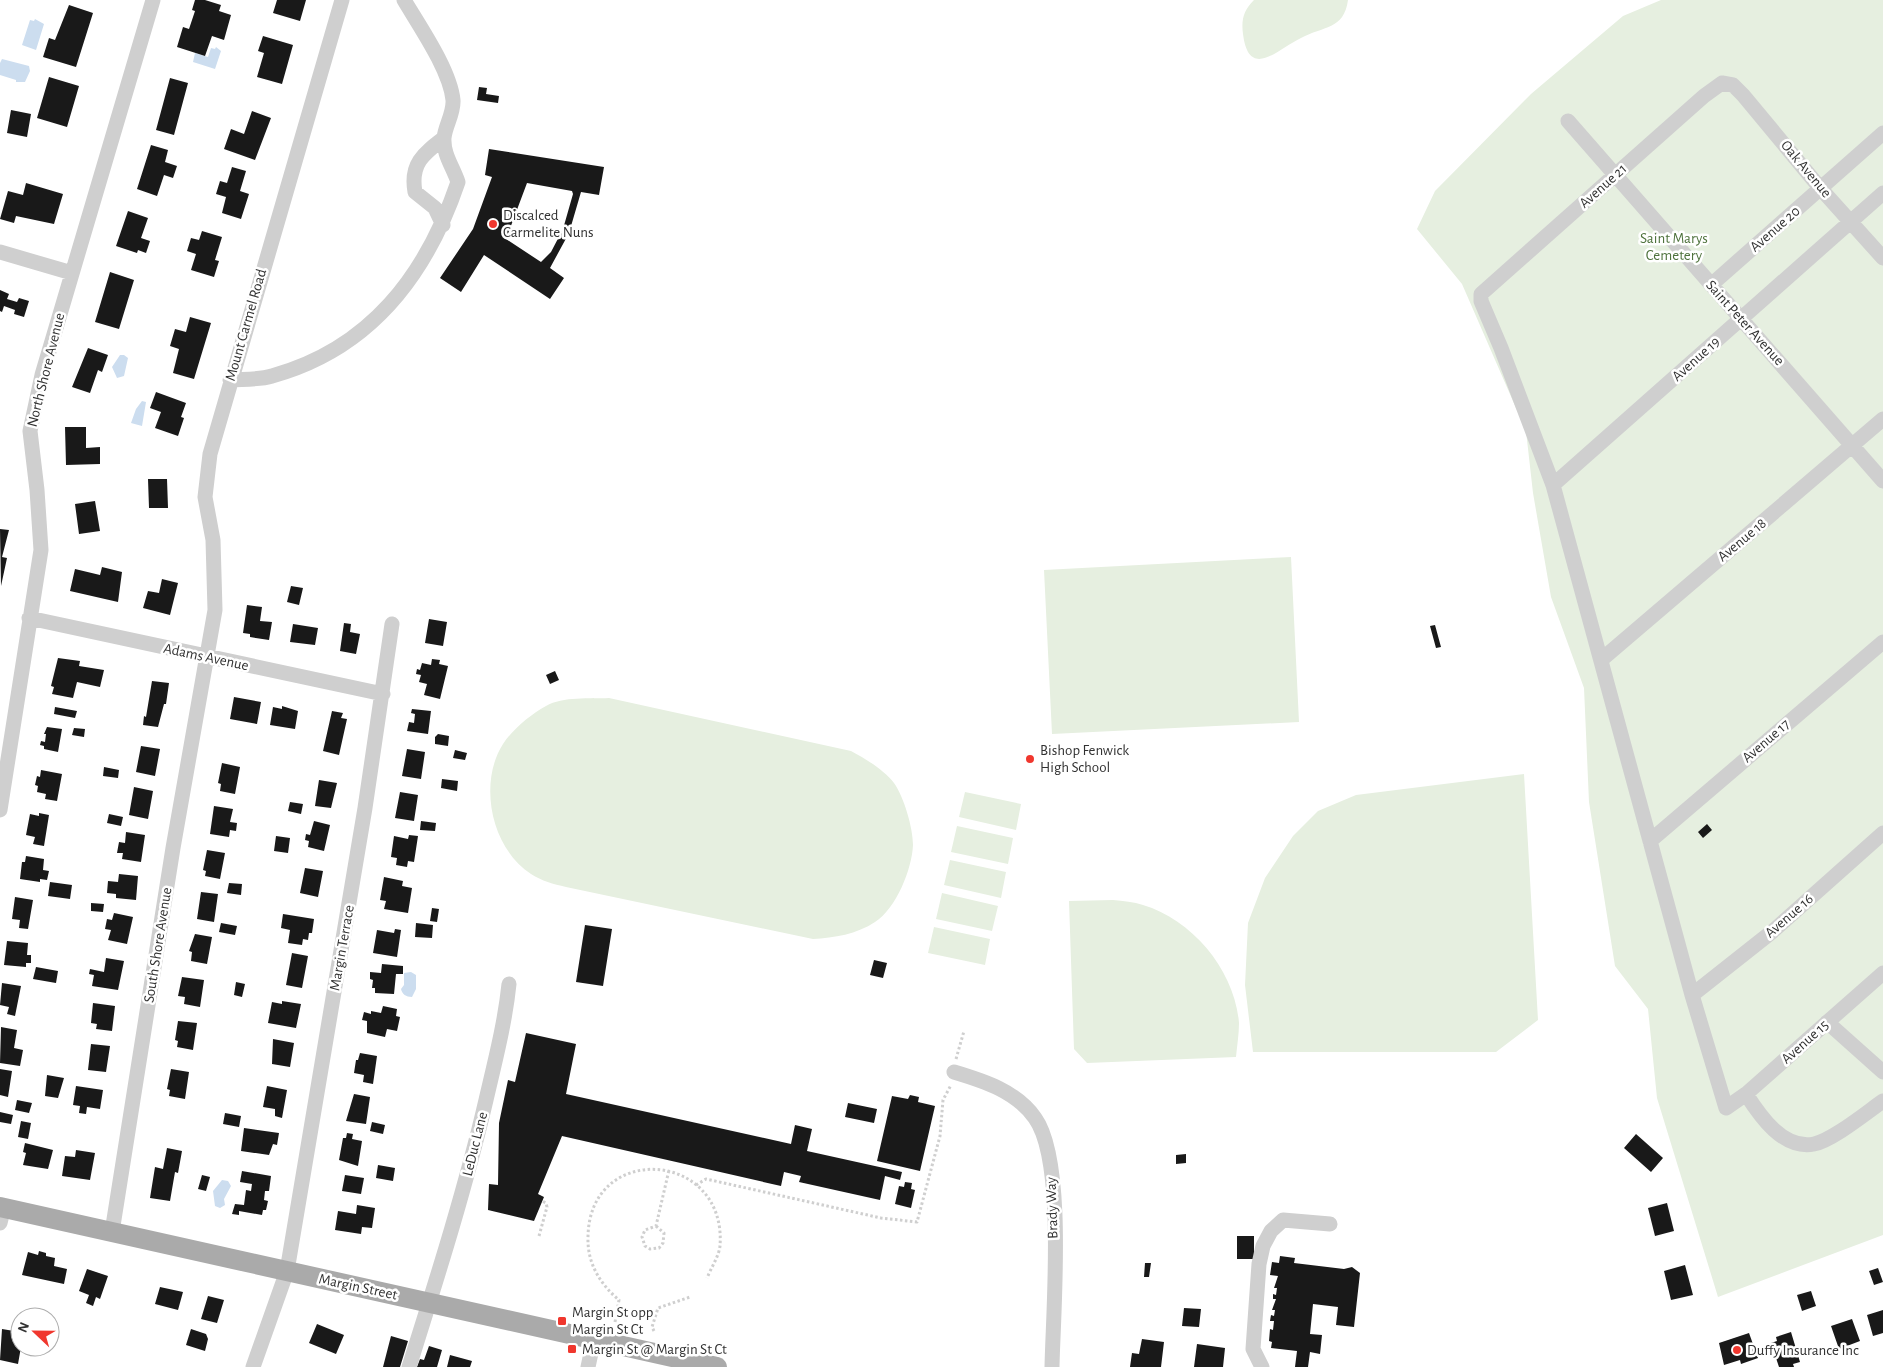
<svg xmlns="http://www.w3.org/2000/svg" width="1883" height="1367" font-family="'Alegreya Sans',sans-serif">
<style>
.green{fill:#e6efe0}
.water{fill:#ccddef}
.building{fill:#191919;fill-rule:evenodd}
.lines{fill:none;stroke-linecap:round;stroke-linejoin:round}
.path{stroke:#cfcfcf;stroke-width:3;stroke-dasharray:2.5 2.5;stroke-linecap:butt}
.minor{stroke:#cfcfcf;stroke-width:15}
.major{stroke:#aaa;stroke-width:20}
.poi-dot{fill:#f0372e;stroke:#fff;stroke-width:2}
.labels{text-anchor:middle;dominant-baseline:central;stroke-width:5;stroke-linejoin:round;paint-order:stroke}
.street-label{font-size:15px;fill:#323232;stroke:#fff}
.poi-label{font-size:15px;fill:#323232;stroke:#fff;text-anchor:start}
.park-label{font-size:15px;fill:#4e723c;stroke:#fff}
</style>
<rect width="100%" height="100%" fill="#fff"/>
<!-- green -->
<path class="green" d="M1254,0H1348C1344,30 1323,26 1301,38C1278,49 1249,81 1243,34C1241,19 1244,10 1254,0Z
M1661,0H1883V1235L1718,1297L1657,1098L1648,1009L1615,966L1589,802L1584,688L1551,597L1533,493L1526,431L1462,284L1417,229L1435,191L1531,94L1623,16Z
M1291,557L1299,722L1052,734L1044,570Z
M609,698L851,751C866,759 884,770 894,783C904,797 913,828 913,845C912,869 896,909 875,922C857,934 834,938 813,939L566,887C553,884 542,881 531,874C491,848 478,783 503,744C512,730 531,714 546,706C563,696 590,699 609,698Z
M1524,774L1538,1020L1496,1052H1253L1245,985L1248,923L1265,878L1293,836L1318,811L1356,795Z
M965,792L1021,804L1016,830L959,817Z
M957,826L1013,838L1008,864L951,852Z
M950,860L1006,872L1001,898L944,885Z
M942,893L998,906L992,931L936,919Z
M1113,900C1123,901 1134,902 1143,905C1193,920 1235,971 1239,1023C1239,1034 1237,1046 1236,1057L1087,1063L1074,1049L1069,901Z
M934,927L990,939L985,965L928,953Z"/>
<!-- water -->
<path class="water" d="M35,19L44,24L36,50L22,45L30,20L34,21Z
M216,47L221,51L215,69L193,62L195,53L208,57L211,48L215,49Z
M2,59L29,66L30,71L25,82H16V80L0,75V63Z
M120,355H124L128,358L124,376L117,378L112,367Z
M142,401L146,402L142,426L131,423L136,409Z
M411,972L416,975V989L412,997C406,997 402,994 401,989L404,985V973Z
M222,1180L228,1181L231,1186L224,1199L225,1205L220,1208L215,1206L213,1191Z"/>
<!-- building -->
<path class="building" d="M195,0H205L221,5L219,11L231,15L224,40L212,36L205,56L177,47L183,27L189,29L195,11L192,10Z
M277,0H306L300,21L273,13Z
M69,5L93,13L76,67L43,57L49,38L55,40Z
M263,36L293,45L282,84L257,77L264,53L258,51Z
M49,77L79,86L67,127L37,118Z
M170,78L188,83L174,135L156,130Z
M479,87L487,88L486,94L499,96L498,103L477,100Z
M11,110L31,114L27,137L7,133Z
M252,111L271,118L255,160L224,149L231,129L244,134Z
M151,145L168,150L165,162L177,166L173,178L164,175L157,196L137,189Z
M489,149L604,167L599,195L581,192L569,233L550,268L564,278L550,299L484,255L461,292L440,278L473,229L492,177L485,175ZM527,183L572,191L573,194L563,229L551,252L541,262L506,239Z
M232,167L246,171L240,191L249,194L241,219L222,213L226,197L216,194L220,181L227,183Z
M26,183L63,194L54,224L16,216L14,223L0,219L8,191L23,195Z
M128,211L148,218L141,238L150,241L146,253L138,250L137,253L116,246Z
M202,231L222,237L215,260L219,261L214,277L191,270L196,254L187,251L191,238L199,240Z
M110,272L134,280L119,329L95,322Z
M0,290L9,294L7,299L17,302L19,298L29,301L24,317L14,314L15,310L4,306L2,312L0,311Z
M190,317L211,323L194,379L173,373L179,349L170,346L175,329L186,332Z
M88,348L108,355L102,372L98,370L90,393L72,387Z
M156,392L186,403L181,417L184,418L178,436L155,428L161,412L150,408Z
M65,427H86V448L100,447V464L66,465Z
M148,479H167L168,508H149Z
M95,501L100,531L79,534L75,504Z
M0,529L9,530L2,557L7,558L1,586Z
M102,567L122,572L118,602L70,591L75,569L100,575Z
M162,579L178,583L170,615L143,608L148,591L159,593Z
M291,586L303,588L299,605L287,602Z
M247,605L262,607L260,621L272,622L269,640L250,637V634L243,633Z
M429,619L447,622L443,646L425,643Z
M344,623L351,624L350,632L360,634L356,654L340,651Z
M293,624L318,628L315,645L290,642Z
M1435,625L1441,647L1436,648L1430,626Z
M58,658L80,661L79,666L104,670L100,687L77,682L73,698L52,694L54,687L51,686Z
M432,659L440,660L439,664L448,666L440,699L424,695L427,684L419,682L421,675L416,674L417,669L420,670L422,663L431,665Z
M555,671L559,680L550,684L546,675Z
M152,681L169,683L166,704H164L158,727L143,725L144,716L146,717Z
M234,697L261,702L257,724L230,719Z
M282,706L298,711L295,729L270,725L273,707L282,709Z
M55,707L77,711L75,718L54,714Z
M412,709L431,711L428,734L407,731L409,722L414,723L415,714L411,713Z
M332,711L343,713L341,718L347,719L339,755L323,751Z
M47,727L62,729L58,752L44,749V746L40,745L41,741L45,742L46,734H44Z
M74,728L85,729L84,737L72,735Z
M438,734L449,736L448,746L435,744V737Z
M141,746L160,749L155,776L136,772Z
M407,749L425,752L421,779L402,776Z
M455,750L467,753L465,760L453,758Z
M222,763L240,767L235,794L220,791L221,784L218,783Z
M104,767L119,770L118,778L103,776Z
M41,770L62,774L57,801L45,799L46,794L37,792L38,786L35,785L37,776L40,777Z
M442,779L458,781L457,791L441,788Z
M319,780L337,783L331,808L315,806Z
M134,787L153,791L148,819L129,815Z
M400,792L418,795L414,821L395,818Z
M290,802L303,804L301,814L288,811Z
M214,806L233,809L230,822L237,823L236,831L230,830L229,837L210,834Z
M39,813L49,815L44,846L33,844L35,837L26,835L30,814L39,816Z
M109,814L123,817L121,826L107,823Z
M314,821L330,825L324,851L308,847L309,841L305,840L306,834L310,835Z
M421,821L436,823L435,831L420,830Z
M1707,824L1712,830L1703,838L1698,832Z
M126,832L145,835L141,862L122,859L123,853H117L119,842L125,843Z
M409,835L418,836L414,862L408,861L407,867L396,865L397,858L391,857L394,836L408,839Z
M276,836L290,838L288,853L274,851Z
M207,850L225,853L220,879L205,876L206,871L203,870Z
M26,856L44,859L43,870L49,871L47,880L40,879V882L20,879L22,862H25Z
M305,868L323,871L318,897L300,893Z
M119,874L138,876L136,900L116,898V894L107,893L108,881L118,882Z
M384,877L403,881L402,886L412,888L408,913L384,909L386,901L380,900Z
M50,882L72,885L70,899L48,896Z
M229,883L242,884L241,895L227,893Z
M201,892L218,894L214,922L197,919Z
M15,897L33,900L28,929L19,928L20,920L12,919Z
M91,903L104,904L103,912L91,911Z
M432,908L439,909L437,922L430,921Z
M114,913L133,917L127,944L108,940L111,930L105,929L107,919L112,920Z
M283,914L314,919L312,933H309L308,940L303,939L302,945L288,943L290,930L281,928Z
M221,923L237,926L235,935L219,932Z
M416,923L433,925L432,938L415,937Z
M585,925L612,929L603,986L576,982Z
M395,929L401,930L397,957L373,953L377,930L394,933Z
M195,934L212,937L207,964L191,961L192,952L189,951Z
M7,941L28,943L27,955H31V963H26V967L4,965Z
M292,953L308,956L302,988L286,985Z
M106,958L124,961L118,990L92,986L94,975L89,974L90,969L104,972Z
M874,960L887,963L883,978L870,975Z
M382,964L403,966V974H396L394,994L375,993V988H372L373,980L370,979V972L381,973Z
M36,967L58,971L56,983L33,979Z
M182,977L204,980L200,1007L184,1004L185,997L178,996Z
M236,982L245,984L242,997L234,995Z
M2,983L21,986L15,1016L7,1014L9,1007L0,1005Z
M282,1001L301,1004L296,1028L268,1023L272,1002L282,1004Z
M93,1003L115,1006L112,1031L96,1029L97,1024L91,1023Z
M383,1006L397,1009L396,1016L400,1017L397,1031L387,1029L385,1037L367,1033V1021L362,1020L364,1012L371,1014V1011L381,1013Z
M178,1021L197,1023L193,1050L177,1047L178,1041L175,1040Z
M1,1027L17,1030L14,1048L23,1050L20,1066L0,1063Z
M526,1033L576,1044L566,1094L791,1144L795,1125L812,1129L807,1151L902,1172L900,1180L885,1176L880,1200L799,1182L801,1176L784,1172L781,1186L562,1136L538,1194L544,1197L534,1221L488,1210L489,1184L498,1185L499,1123L508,1080L515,1082Z
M273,1039L294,1043L290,1067L272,1064Z
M91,1044L110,1046L106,1072L88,1070Z
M360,1053L377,1056L373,1084L363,1082L364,1075L354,1073L356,1060H358Z
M0,1069L12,1071L8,1097L0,1095Z
M171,1069L189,1072L185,1099L169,1096L170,1090L167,1089Z
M47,1075L64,1078L58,1098L45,1096Z
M76,1086L103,1090L100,1109L87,1107L86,1114L79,1113L80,1106L73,1105Z
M267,1086L287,1090L282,1118L275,1116V1109L263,1107Z
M354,1094L370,1097L366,1124L346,1121Z
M910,1095L919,1097L918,1102L935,1106L920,1171L877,1161L892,1096L908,1099Z
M17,1100L32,1103L29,1113L15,1110Z
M848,1103L877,1109L874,1123L845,1117Z
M0,1112L13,1115L11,1124L0,1122Z
M225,1113L241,1116L239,1127L223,1124Z
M21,1121L31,1123L28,1139L18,1137Z
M372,1122L385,1125L383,1134L370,1131Z
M244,1128L279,1133L277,1145L273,1144L269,1155L241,1151Z
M347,1133L353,1134L352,1139L362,1141L358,1166L339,1160L343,1138H346Z
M1636,1134L1663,1158L1651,1172L1624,1148Z
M25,1143L53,1150L48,1169L23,1165L26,1153L23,1152Z
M167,1148L182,1151L178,1173L175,1172L170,1201L150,1198L155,1167L163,1169Z
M76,1150L95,1153L90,1180L62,1176L65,1156L75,1157Z
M1186,1154V1163L1176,1164V1155Z
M378,1165L395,1168L393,1181L376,1178Z
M242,1171L271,1176L269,1191H265L264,1200L268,1201L266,1210H263L262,1215L239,1211V1215L232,1214L235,1204L244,1205L246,1190L251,1191L252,1184L240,1182Z
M202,1175L210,1177L206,1191L198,1189Z
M345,1175L364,1178L361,1194L342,1191Z
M905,1182L912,1183L911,1189L915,1190L911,1208L895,1204L899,1186L904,1187Z
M1667,1203L1674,1231L1655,1236L1648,1208Z
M357,1205L375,1208L372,1228L362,1227L361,1234L335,1230L338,1211L356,1214Z
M1237,1236H1254V1259H1237Z
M39,1251L46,1253V1256L55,1258L54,1266L67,1269L64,1284L22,1275L28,1252L38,1255Z
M1280,1256L1295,1258L1294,1263L1344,1269L1352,1267L1360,1273L1354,1327L1336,1325L1338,1307L1313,1304L1310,1334L1322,1335L1320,1354L1310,1352L1308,1367H1295L1297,1351L1271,1348L1272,1342L1269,1341L1270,1329L1273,1330L1274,1321H1270L1271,1315L1274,1316L1275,1310H1272L1276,1299H1273V1294L1276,1295L1277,1288H1274L1278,1276L1270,1275L1272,1262L1279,1263Z
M1145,1263H1151L1149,1277H1144Z
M1685,1265L1693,1295L1671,1300L1664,1271Z
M1878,1268L1883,1282L1874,1285L1869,1271Z
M87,1269L108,1276L100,1299L96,1297L93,1306L86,1303L89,1295L79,1291Z
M160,1287L183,1292L178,1310L155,1304Z
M1811,1291L1816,1306L1802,1311L1797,1295Z
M208,1296L224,1300L217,1323L201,1319Z
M1184,1308L1201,1309L1199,1327L1182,1326Z
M1883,1310V1333L1873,1336L1867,1315Z
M1852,1319L1860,1341L1839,1349L1831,1326Z
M317,1324L344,1335L336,1354L309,1343Z
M2,1329L20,1332L21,1347L18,1364L0,1360Z
M191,1329L206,1334L208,1339L205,1351L186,1345Z
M1791,1332L1800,1362L1793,1364L1794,1367H1779L1771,1343L1777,1341L1776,1337Z
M1749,1333L1758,1358L1741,1364L1740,1360L1724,1365L1719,1343Z
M391,1336L408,1341L400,1367H383Z
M1142,1339L1164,1342L1161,1367H1130L1132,1353L1139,1354Z
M1197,1344L1225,1348L1223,1367H1194Z
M429,1346L442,1350L437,1367H417L420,1359L424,1360Z
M450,1355L472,1361L470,1367H447Z"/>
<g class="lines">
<!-- path -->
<path class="path" d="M956,1059L964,1031
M696,1185L706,1179L881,1218L917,1222L940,1136L943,1100L951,1085
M656,1226L664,1233L663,1243L659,1248L650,1249L645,1246L642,1237L645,1230L656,1226L669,1170
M539,1236L547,1207L546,1203L542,1201
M615,1322L619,1300C600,1284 587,1263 588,1237C589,1141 727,1150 720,1246C719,1256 711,1268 707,1278
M654,1331L652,1327L658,1308L690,1297"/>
<!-- minor -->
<path class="minor" d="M1568,121L1883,481
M443,225L435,208L415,192C410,164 423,154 444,138
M0,252L72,273
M1883,258L1821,189L1743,95L1733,85L1722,83L1704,96L1481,294V301L1501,348L1553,485L1692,995L1726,1108L1746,1094L1883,973
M1711,285L1883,133
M230,380C243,379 259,380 272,376C370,349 426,276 458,182C453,167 443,154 444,138C445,126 454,113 453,100C450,70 420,27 404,0
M1553,485L1883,193
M29,618L383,694
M1601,660L1883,419
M0,810L41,550L37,490L30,431L42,375L153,0
M1650,841L1883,642
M1692,995L1773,931L1883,833
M1827,1022L1883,1072
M954,1072C984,1081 1016,1091 1035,1118C1066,1161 1053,1311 1052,1367
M1746,1094C1760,1116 1783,1150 1814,1144C1833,1140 1867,1112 1883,1101
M0,1223L4,1207
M112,1232L173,848L215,610L213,540L205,497L210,454L342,0
M253,1367L287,1271L365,808L392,624
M409,1367C437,1278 465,1190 486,1100C495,1061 505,1023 509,984
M588,1367L594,1339
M1262,1367L1253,1349L1259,1264L1263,1246L1271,1231L1283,1220L1330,1224"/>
<!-- major -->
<path class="major" d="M0,1207L717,1367"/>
</g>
<!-- markers -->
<g class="poi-dot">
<circle cx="493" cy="224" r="5"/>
<circle cx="1030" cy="759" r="5"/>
<rect x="557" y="1316" width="10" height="10" rx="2.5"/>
<rect x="567" y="1344" width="10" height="10" rx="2.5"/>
<circle cx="1737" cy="1350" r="5"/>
</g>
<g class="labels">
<!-- street labels -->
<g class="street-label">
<text transform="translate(1806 169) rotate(50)">Oak Avenue</text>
<text transform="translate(1603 186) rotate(-42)">Avenue 21</text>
<text transform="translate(1775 229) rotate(-41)">Avenue 20</text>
<text transform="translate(1745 323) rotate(48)">Saint Peter Avenue</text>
<text transform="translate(246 325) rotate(-74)">Mount Carmel Road</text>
<text transform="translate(1696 359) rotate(-42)">Avenue 19</text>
<text transform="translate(46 370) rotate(-76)">North Shore Avenue</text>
<text transform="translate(1742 540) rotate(-40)">Avenue 18</text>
<text transform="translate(206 657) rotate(12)">Adams Avenue</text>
<text transform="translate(1766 741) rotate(-41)">Avenue 17</text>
<text transform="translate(1789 916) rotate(-41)">Avenue 16</text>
<text transform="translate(158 945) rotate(-81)">South Shore Avenue</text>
<text transform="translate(342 948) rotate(-80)">Margin Terrace</text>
<text transform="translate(1805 1042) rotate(-42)">Avenue 15</text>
<text transform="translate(475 1144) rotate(-76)">LeDuc Lane</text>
<text transform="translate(1052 1208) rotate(-92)">Brady Way</text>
<text transform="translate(358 1287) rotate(12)">Margin Street</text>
</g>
<!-- poi labels -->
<g class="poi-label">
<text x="503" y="215">Discalced<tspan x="503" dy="17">Carmelite Nuns</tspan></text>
<text x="1040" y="750">Bishop Fenwick<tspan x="1040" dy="17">High School</tspan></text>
<text x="572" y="1312">Margin St opp<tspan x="572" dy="17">Margin St Ct</tspan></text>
<text x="582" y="1349">Margin St @ Margin St Ct</text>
<text x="1747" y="1350">Duffy Insurance Inc</text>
</g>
<!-- park labels -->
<g class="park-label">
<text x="1674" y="238">Saint Marys<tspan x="1674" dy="17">Cemetery</tspan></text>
</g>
</g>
<!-- north arrow -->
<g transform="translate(35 1332) rotate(292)"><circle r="24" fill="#ffffff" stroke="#adadad"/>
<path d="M0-4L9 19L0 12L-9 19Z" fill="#f0372e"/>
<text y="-8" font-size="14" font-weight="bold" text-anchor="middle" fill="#323232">N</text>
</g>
</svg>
